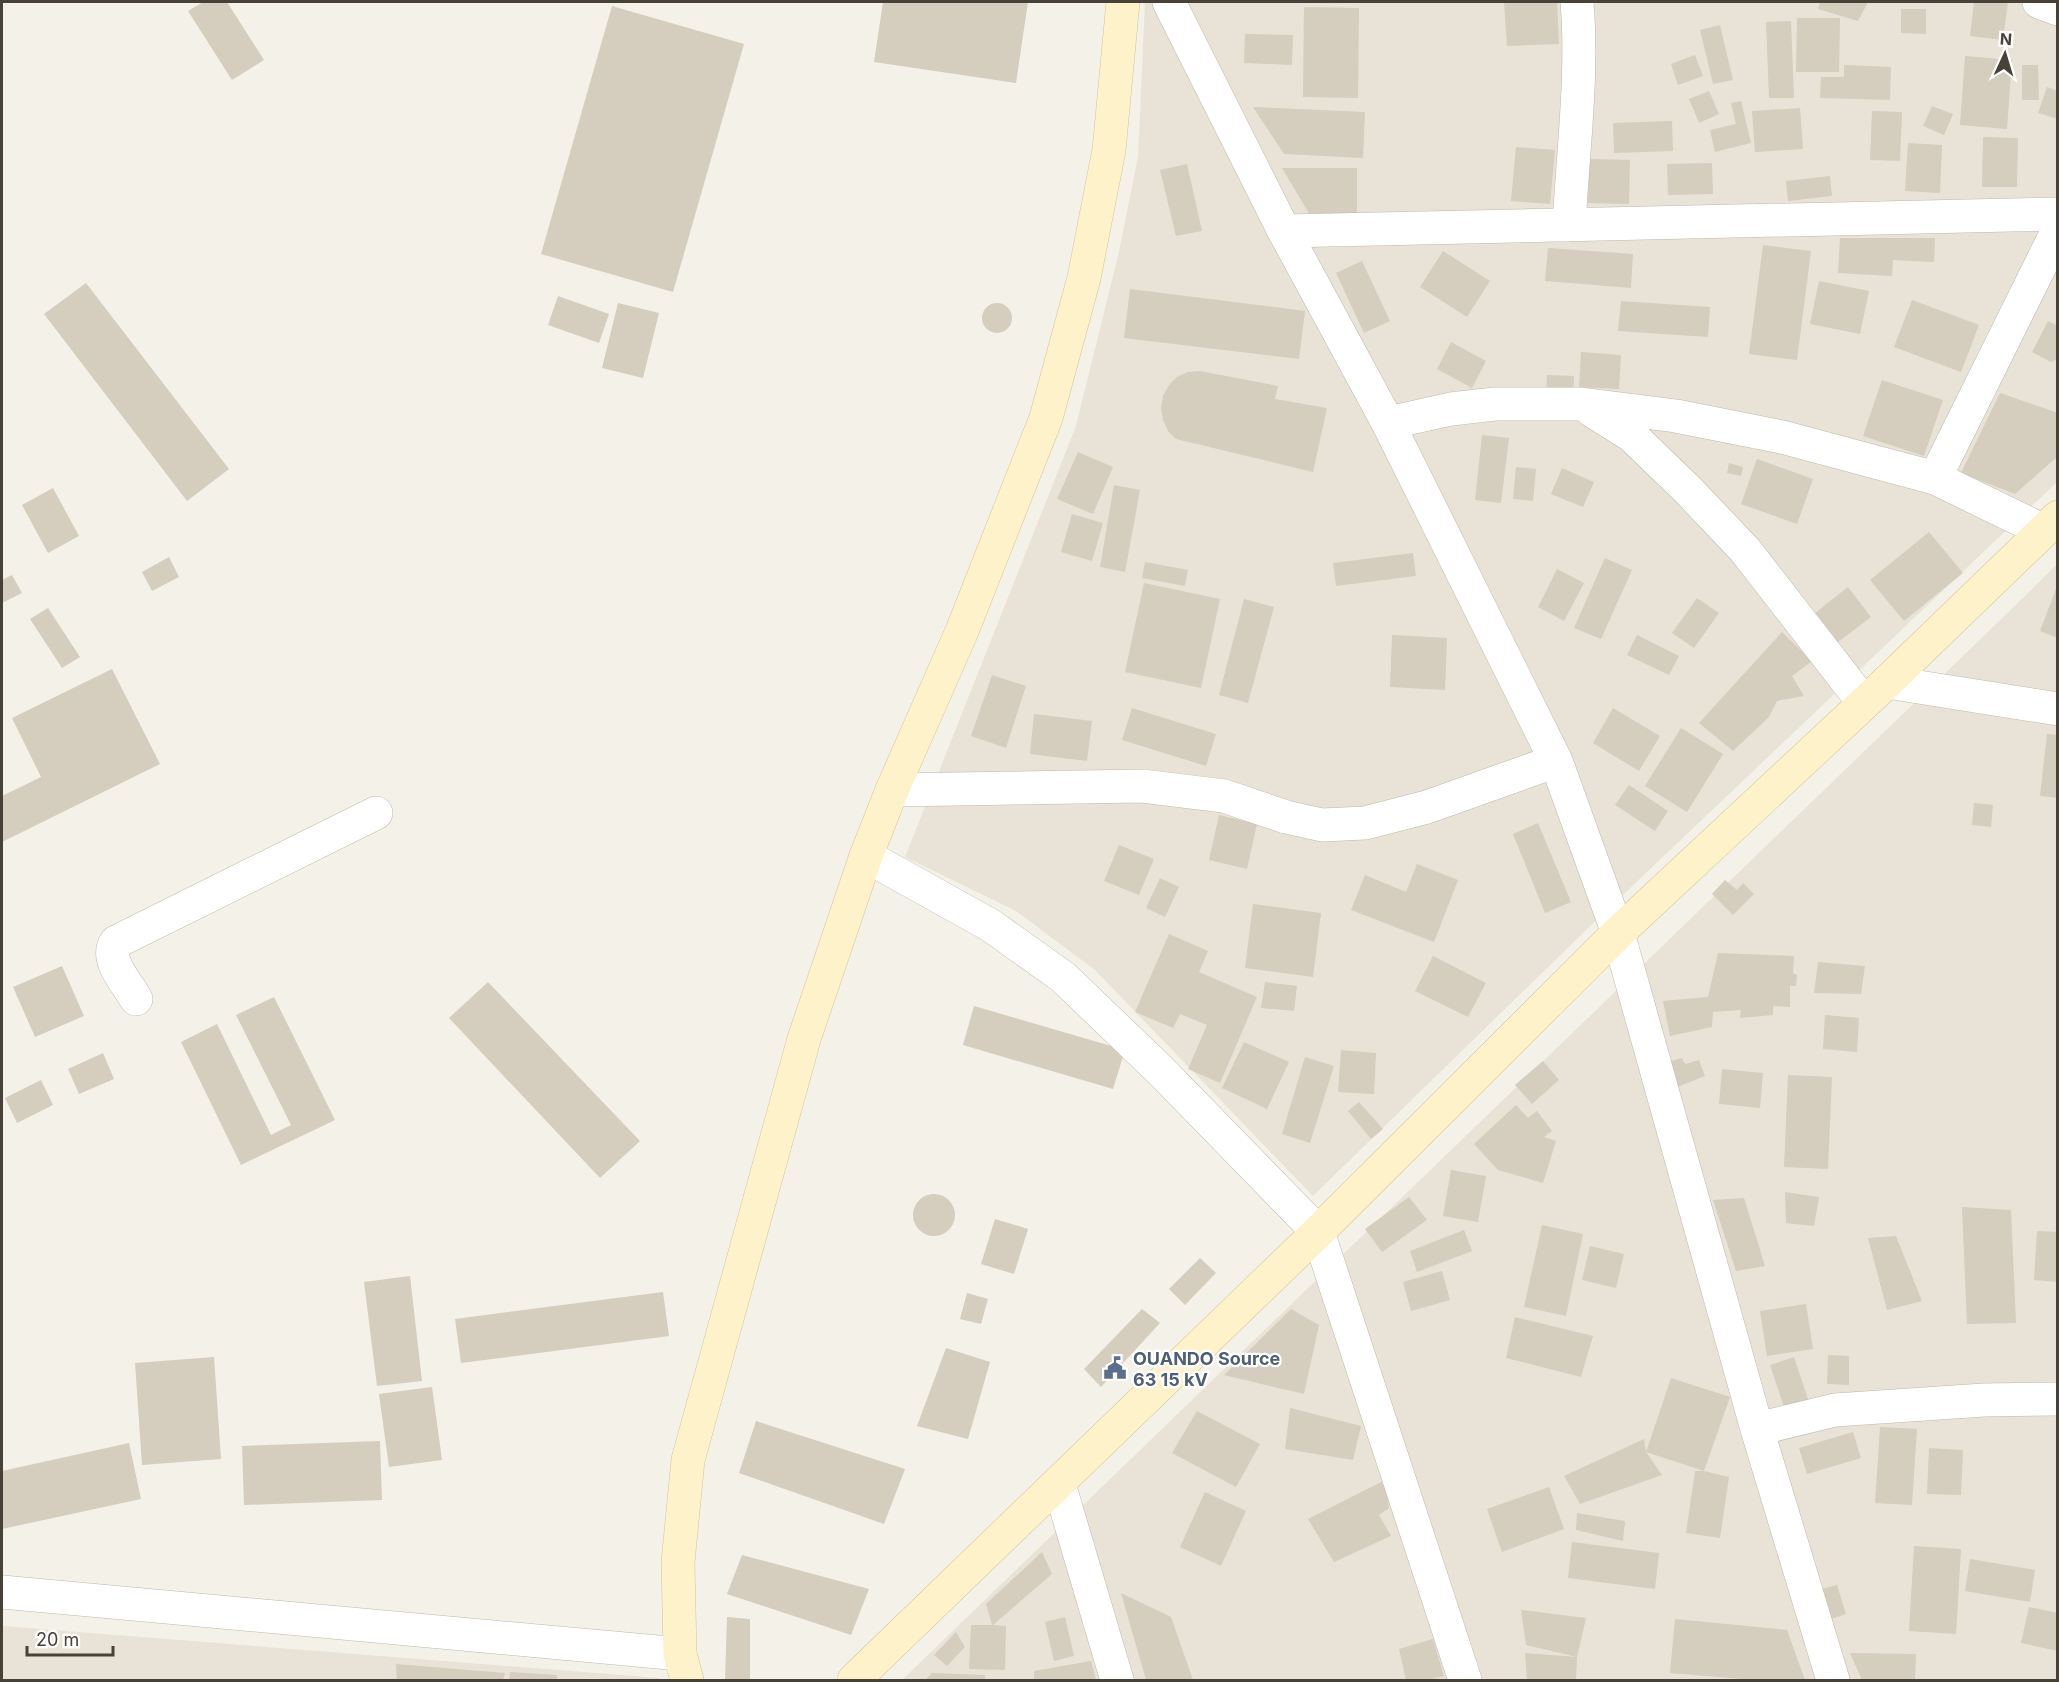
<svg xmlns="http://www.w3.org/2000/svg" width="2059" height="1682" font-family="Inter,sans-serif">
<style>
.residential{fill:#e8e3d6}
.building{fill:#d5cdbe}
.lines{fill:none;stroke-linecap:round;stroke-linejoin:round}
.street-casing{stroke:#bfb9ab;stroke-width:34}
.secondary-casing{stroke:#d3c599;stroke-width:34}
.street{stroke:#fff;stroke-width:33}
.secondary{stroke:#fdf2c9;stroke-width:33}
.labels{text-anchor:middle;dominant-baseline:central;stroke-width:4.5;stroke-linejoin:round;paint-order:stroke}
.service-label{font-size:18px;font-weight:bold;fill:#4e5e75;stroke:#fff;text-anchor:start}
</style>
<rect width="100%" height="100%" fill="#f4f1e8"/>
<!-- residential -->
<path class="residential" d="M1145,2H2057V482L1584,932L1313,1196L1095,970L1016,911L905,857L1076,426L1118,256L1138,157Z
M2057,564V1680H902L2023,598Z
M2,1626L659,1678L660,1680H2Z"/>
<!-- building -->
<path class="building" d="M203,2H227L264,60L232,80L188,11Z
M883,2H1028L1016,83L874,62Z
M1504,2H1557L1559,44L1507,46Z
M1820,2H1868L1858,21L1818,9Z
M1974,2H2008L2003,40L1970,36Z
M612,6L744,44L673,292L541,254Z
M1304,7L1359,8L1358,98L1303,97Z
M1901,9H1926V34L1901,33Z
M1797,18H1840L1839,72H1796Z
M1791,21L1794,98H1769L1766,22Z
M1720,25L1733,80L1713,84L1700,30Z
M1245,34L1293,35L1292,65L1244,63Z
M1695,55L1703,76L1678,85L1671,64Z
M1965,56L2012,60L2007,129L1960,125Z
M1844,65L1891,67L1890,100L1820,98L1821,77H1844Z
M2022,65H2038L2039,100H2022Z
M2047,87L2058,91V119L2038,113Z
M1709,91L1719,114L1699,123L1689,99Z
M1741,101L1751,143L1715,152L1710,130L1736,124L1731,103Z
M1932,106L1953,114L1944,135L1923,126Z
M1253,107L1365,112L1363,158L1284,154Z
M1800,108L1803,149L1755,152L1752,111Z
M1872,111L1902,112L1900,161L1870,160Z
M1672,121L1673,151L1614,153L1613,123Z
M1983,137L2018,138L2017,187H1982Z
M1908,143L1942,145L1940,193L1905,191Z
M1516,147L1555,150L1550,204L1511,201Z
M1589,159L1630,160L1629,204L1588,203Z
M1712,163L1713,194L1668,195L1667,164Z
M1187,164L1202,231L1176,236L1160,170Z
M1282,168H1357V215H1310Z
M1830,176L1832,196L1788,201L1786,181Z
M1840,238H1935L1934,262L1893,260L1892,276L1838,273Z
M1763,245L1811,251L1797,360L1749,354Z
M1548,248L1633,254L1631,288L1545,281Z
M1443,251L1490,281L1467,317L1420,287Z
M1362,261L1390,321L1364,333L1336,273Z
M1819,281L1869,291L1860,334L1810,324Z
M86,283L229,469L187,501L44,314Z
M1130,289L1305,311L1299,359L1124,338Z
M558,296L609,314L599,343L548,325Z
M1912,300L1979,325L1961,372L1894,347Z
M1621,301L1710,307L1708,337L1618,331Z
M982 318a15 15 0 1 1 30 0a15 15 0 1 1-30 0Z
M618,303L659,313L643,378L602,368Z
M2048,321L2058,326V359L2051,362L2032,352Z
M1451,342L1486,361L1472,388L1437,369Z
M1581,352L1621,355L1619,389L1579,387Z
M1200,371L1278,386L1275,399L1327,408L1313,472L1176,439L1168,431L1163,420L1161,408L1163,396L1169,385L1177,377L1188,372Z
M1547,375L1574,376L1573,396L1546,395Z
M1882,380L1943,400L1924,456L1863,436Z
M2000,393L2058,413V456L2015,494L1961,473Z
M1482,435L1509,438L1501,503L1475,500Z
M1078,452L1113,467L1093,514L1057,499Z
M1757,459L1813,479L1797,524L1741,504Z
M1729,463L1743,467L1741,476L1727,473Z
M1516,467L1536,469L1533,501L1513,499Z
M1562,468L1594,482L1583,507L1551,494Z
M1114,485L1140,490L1125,572L1100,567Z
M53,488L79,536L48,553L22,505Z
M1072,514L1103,523L1092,561L1061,552Z
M1929,532L1963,573L1904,621L1870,580Z
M1413,553L1416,576L1336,586L1333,563Z
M169,557L179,577L152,591L142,572Z
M1605,558L1632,570L1601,639L1574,628Z
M1145,562L1188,570L1185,586L1142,578Z
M1557,569L1584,583L1564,621L1538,607Z
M12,575L22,593L2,603V580Z
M1144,583L1220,599L1201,688L1125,672Z
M2057,586H2058V638L2040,631Z
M1848,587L1871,617L1838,642L1815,613Z
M1697,598L1719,613L1694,648L1672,633Z
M1244,599L1274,607L1248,703L1219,695Z
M48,608L80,657L62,668L30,619Z
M1782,632L1812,661L1792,676L1804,696L1777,701L1769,717L1733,751L1699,723Z
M1392,635L1447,638L1445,690L1390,687Z
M1637,635L1679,656L1669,675L1627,655Z
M112,669L160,764L2,842V796L41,777L12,718Z
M992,675L1026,686L1006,748L971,736Z
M1132,708L1216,734L1206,766L1122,740Z
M1613,708L1660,736L1639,771L1593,743Z
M1034,714L1092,721L1087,761L1030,754Z
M1681,728L1723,754L1687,812L1645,786Z
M2047,734L2058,735V798L2040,796Z
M1629,785L1668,811L1655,831L1615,805Z
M1974,803L1993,805L1991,827L1972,825Z
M1219,815L1257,824L1247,869L1209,860Z
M1538,823L1571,902L1545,913L1513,834Z
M1119,845L1154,859L1139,895L1104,881Z
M1417,864L1458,880L1434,942L1351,910L1365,875L1406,892Z
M1160,878L1179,887L1165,917L1146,908Z
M1725,880L1737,890L1743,883L1754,894L1733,915L1712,894Z
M1253,904L1321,913L1313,977L1245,968Z
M1169,934L1208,951L1199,972L1257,997L1220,1083L1188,1069L1207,1025L1180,1014L1173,1028L1135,1012Z
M1718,953L1794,956L1793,973L1797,975L1796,986H1790V1007L1773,1006V1015L1740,1018L1741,1010L1713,1012L1712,1027L1670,1036L1663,1001L1708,997Z
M1433,956L1486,983L1468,1017L1415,991Z
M1818,962L1865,966L1861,994L1814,993Z
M62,966L84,1016L35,1037L13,987Z
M488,982L640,1141L600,1178L449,1018Z
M1265,982L1297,986L1294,1011L1261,1008Z
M274,997L335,1120L241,1165L181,1042L217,1024L271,1135L291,1125L236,1015Z
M974,1006L1125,1050L1113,1089L963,1045Z
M1825,1015L1859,1018L1857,1052L1823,1049Z
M1244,1042L1289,1062L1267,1109L1222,1088Z
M1341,1050L1376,1053L1374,1094L1338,1092Z
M103,1053L114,1079L79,1094L68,1069Z
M1305,1057L1334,1066L1310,1143L1282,1134Z
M1682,1058L1685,1064L1699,1060L1705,1076L1675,1088L1668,1062Z
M1543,1061L1559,1080L1532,1104L1515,1085Z
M1722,1069L1763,1073L1760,1108L1719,1104Z
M1788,1075L1832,1077L1828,1169L1784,1167Z
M41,1080L53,1105L17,1123L5,1098Z
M1359,1102L1383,1129L1371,1139L1348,1111Z
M1516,1105L1528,1118L1537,1111L1552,1131L1544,1137L1556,1141L1543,1183L1498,1170L1474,1144Z
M1451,1170L1486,1176L1478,1222L1443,1216Z
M1785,1192L1819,1197L1814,1226L1786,1223Z
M913 1215a21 21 0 1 1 42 0a21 21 0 1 1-42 0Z
M1409,1197L1427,1220L1382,1252L1365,1229Z
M1744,1198L1765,1266L1736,1271L1713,1200Z
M1962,1207L2011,1210L2016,1323L1967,1324Z
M995,1219L1028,1229L1014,1274L981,1264Z
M1542,1225L1583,1234L1566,1316L1524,1307Z
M1464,1230L1472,1251L1417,1272L1410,1251Z
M2037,1231L2058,1232V1282L2034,1280Z
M1896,1236L1922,1301L1887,1310L1868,1238Z
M1590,1246L1624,1254L1616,1288L1582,1280Z
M1200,1258L1216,1273L1185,1305L1169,1289Z
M1442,1271L1450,1300L1411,1311L1403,1282Z
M410,1276L422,1381L377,1386L364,1282Z
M663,1292L669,1336L461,1363L455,1319Z
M967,1293L988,1299L981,1324L960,1319Z
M1806,1304L1813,1349L1767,1356L1760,1311Z
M1142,1309L1160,1323L1101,1387L1084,1369Z
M1291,1309L1319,1325L1304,1394L1224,1375Z
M1515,1317L1593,1336L1581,1377L1506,1358Z
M946,1348L990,1362L968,1439L917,1426Z
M1828,1355L1849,1356V1385L1827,1384Z
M214,1357L221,1459L142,1465L135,1363Z
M1794,1357L1809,1402L1785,1410L1770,1365Z
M1671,1378L1730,1397L1704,1471L1646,1452L1662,1475L1580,1504L1564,1476L1644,1439L1646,1452Z
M432,1387L442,1460L389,1467L379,1394Z
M1290,1408L1361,1426L1353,1460L1285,1449Z
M1197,1411L1260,1444L1236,1487L1172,1453Z
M756,1421L905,1469L884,1524L739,1473Z
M1880,1427L1917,1429L1912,1505L1875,1503Z
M1853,1432L1861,1458L1807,1474L1799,1448Z
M380,1441L382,1500L244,1505L242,1446Z
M129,1443L141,1499L2,1529V1471Z
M1929,1448L1963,1450L1961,1495L1927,1494Z
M1695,1471H1704L1729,1477L1720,1538L1686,1533Z
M1385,1480L1389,1508L1379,1515L1391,1536L1334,1562L1308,1519Z
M1549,1487L1564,1529L1502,1552L1487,1509Z
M1205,1492L1246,1511L1221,1566L1180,1547Z
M1577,1513L1625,1521L1623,1541L1576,1530Z
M1572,1542L1659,1553L1655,1589L1568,1578Z
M1914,1546L1961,1549L1956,1634L1909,1631Z
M1042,1552L1052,1574L993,1625L1006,1626L1005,1670L969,1669L971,1625H992L986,1604Z
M742,1555L869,1589L851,1635L727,1594Z
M1970,1559L2035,1570L2030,1602L1965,1591Z
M1837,1585L1846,1614L1831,1619L1822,1589Z
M1121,1593L1171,1617L1193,1680H1146Z
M2029,1607L2058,1613V1651L2021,1643Z
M1521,1610L1586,1618L1577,1657L1576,1680H1527L1525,1653L1577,1657L1526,1645Z
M727,1617L750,1619V1680H725Z
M1065,1617L1074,1656L1054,1661L1045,1622Z
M1675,1619L1787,1630L1805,1680H1754L1670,1673Z
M956,1632L965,1647L947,1666L934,1655Z
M1433,1639L1444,1676L1427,1680H1406L1399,1649Z
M1850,1653L1916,1654L1915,1680H1862Z
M1091,1661L1096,1680H1034V1671Z
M396,1664L505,1673L503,1680H397Z
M510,1672L557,1675V1680H509Z
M932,1673L985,1675V1680H925Z"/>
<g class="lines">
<!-- street casing -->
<g class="street-casing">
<path id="street" d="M1169,2L1284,231L1388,423L1556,761L1618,933L1757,1429L1833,1680
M2039,2L2058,9
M1569,225C1573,151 1583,75 1577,2
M1284,231L2058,214
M1591,410L1631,435L1688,490L1745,550L1864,703
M1388,423L1451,409L1495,404H1581L1676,416L1782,437L1935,478L2042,530
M1935,478L2058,230
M1887,682L2058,709
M892,790L1142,786L1224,796L1286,817L1322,825L1365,823L1427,807L1556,761
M866,856L990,925L1063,977L1160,1070L1318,1232L1465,1680
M136,999C127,983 104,959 116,942L376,813
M1757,1429L1835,1410L1984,1400L2058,1399
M1059,1484L1117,1680
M2,1592L680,1654"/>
</g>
<!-- secondary casing -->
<g class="secondary-casing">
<path id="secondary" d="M687,1680L680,1654L678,1562L688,1460L804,1039L866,856L892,790L962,631L1046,418L1084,278L1109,150L1123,2
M854,1680L1318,1232L1618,933L1887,682L2058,517"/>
</g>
<!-- street -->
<use href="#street" class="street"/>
<!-- secondary -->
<use href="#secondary" class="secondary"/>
</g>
<!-- icons -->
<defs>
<g id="civic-bare" transform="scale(1.8)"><path d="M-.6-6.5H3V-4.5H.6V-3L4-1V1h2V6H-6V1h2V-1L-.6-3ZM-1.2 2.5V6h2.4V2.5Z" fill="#5c6f8a" stroke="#fff" stroke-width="2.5" paint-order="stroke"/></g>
</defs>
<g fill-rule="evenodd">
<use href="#civic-bare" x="1115" y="1368"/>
</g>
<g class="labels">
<!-- service labels -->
<g class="service-label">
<text x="1133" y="1358">OUANDO Source<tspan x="1133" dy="21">63 15 kV</tspan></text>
</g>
</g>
<!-- border -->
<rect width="2059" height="1682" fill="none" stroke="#474137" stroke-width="6"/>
<!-- north arrow -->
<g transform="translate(2005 54) rotate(4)" stroke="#ffffff" stroke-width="4.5" paint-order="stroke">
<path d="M0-4.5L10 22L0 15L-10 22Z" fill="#474137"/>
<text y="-9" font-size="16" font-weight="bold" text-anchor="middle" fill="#474137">N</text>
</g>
<!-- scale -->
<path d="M27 1646v9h86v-9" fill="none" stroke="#474137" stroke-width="3"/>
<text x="36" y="1646" font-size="18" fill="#474137" stroke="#ffffff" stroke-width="4.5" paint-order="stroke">20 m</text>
</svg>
